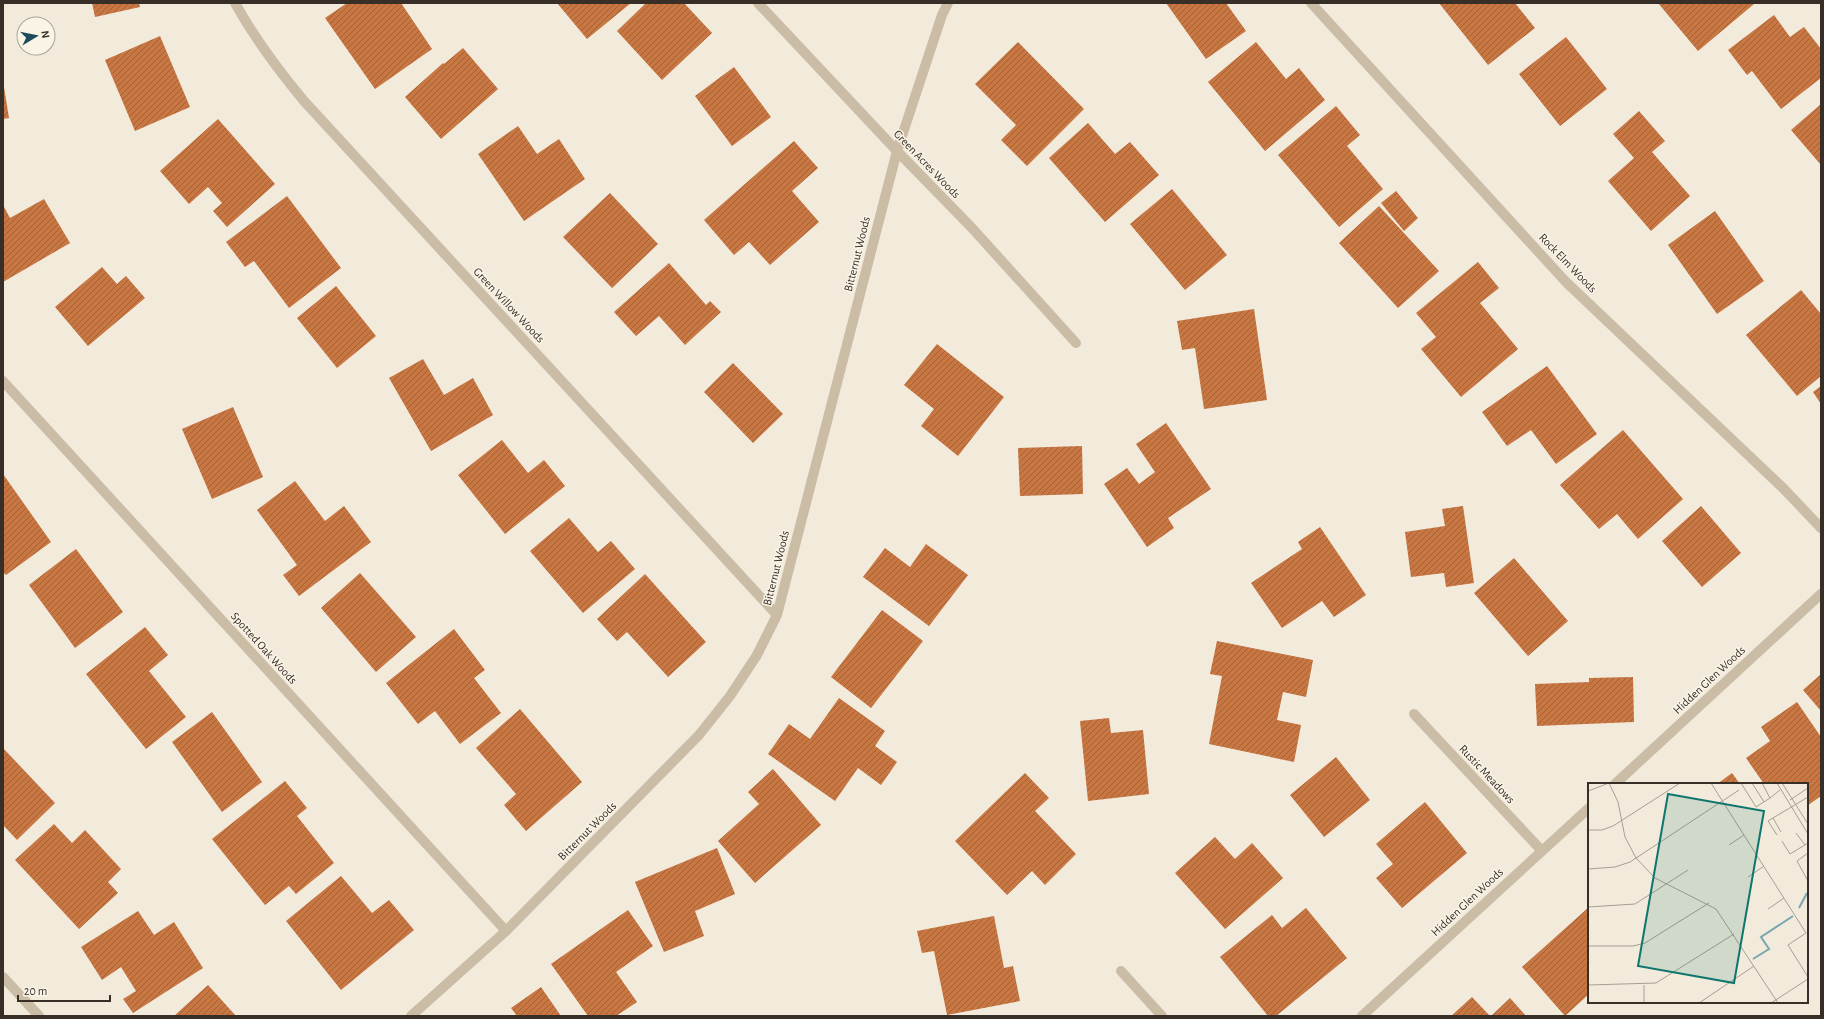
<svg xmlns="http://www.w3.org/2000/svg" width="1824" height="1019" font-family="'Alegreya Sans',sans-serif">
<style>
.building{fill:url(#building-hatch)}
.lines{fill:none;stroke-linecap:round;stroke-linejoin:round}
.minor{stroke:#cbbca6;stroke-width:10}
.labels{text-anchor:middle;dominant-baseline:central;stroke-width:3;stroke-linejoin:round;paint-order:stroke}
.street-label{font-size:12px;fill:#362e27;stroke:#faf4e7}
.inset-river{fill:none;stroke:#79a6b0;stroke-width:2}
.inset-road{fill:none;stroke:#a79f93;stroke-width:1}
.view{fill:#0f766e;fill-opacity:0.15;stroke:#0f766e;stroke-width:2}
.inset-edge{fill:none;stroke:#362e27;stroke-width:2}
</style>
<defs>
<pattern id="building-hatch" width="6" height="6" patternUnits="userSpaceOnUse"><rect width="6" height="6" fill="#c87642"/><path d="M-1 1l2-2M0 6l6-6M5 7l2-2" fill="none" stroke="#a36137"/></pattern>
</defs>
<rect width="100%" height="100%" fill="#f2eadb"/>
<!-- building -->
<path class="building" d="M92,3H139L140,7L95,17Z
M347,3H401L432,49L375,89L325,18Z
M557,3H631L587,39Z
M646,3H684L712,33L662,80L617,31Z
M1166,3H1226L1246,31L1206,59Z
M1439,3H1515L1535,28L1488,65Z
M1658,3H1753L1754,4L1698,51Z
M1774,15L1790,37L1804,27L1821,49V78L1781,109L1752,71L1747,75L1728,50Z
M160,36L190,107L135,131L105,60Z
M1566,37L1607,89L1560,126L1519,74Z
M1018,42L1084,109L1027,166L1001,140L1016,125L975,84Z
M1256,42L1286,79L1299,68L1325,100L1265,151L1208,82Z
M463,48L498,89L441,139L405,97L443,63L444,64Z
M734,67L771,117L732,146L695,96Z
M3,81L9,118L3,119Z
M1821,104V165L1791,130Z
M1336,106L1360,135L1347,146L1383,189L1339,227L1278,155Z
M1639,111L1665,141L1652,152L1690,196L1651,231L1608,181L1634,158L1613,134Z
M218,119L275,184L227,227L213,211L222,203L208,187L189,204L160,171Z
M1088,123L1115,154L1130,142L1159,175L1105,222L1049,158Z
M518,126L537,154L559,139L585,179L524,221L478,154Z
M794,141L818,168L792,191L819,222L770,265L749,242L734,255L704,220Z
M1172,189L1227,255L1185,290L1130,224Z
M1396,191L1418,218L1404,231L1381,203Z
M610,193L658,244L612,288L563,237Z
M287,196L341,268L289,308L254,261L245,267L226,242Z
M44,199L70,243L3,282V205L10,218Z
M1379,206L1439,271L1398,308L1339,243Z
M1715,211L1764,281L1717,314L1668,245Z
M1478,262L1499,288L1480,303L1518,349L1461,397L1421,349L1436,337L1416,313Z
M669,263L706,305L710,301L721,312L685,345L659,316L636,336L614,312Z
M102,267L117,284L126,276L145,298L88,346L55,307Z
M336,286L376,336L337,368L297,318Z
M1801,290L1821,314V376L1797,396L1746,335Z
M1254,309L1267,400L1204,409L1195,348L1182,350L1177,321Z
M937,344L1004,397L958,456L921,426L934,409L904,385Z
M423,359L444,395L473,378L493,415L431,451L389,378Z
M733,363L783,414L753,443L704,392Z
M1547,366L1597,434L1556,464L1531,430L1507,446L1482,412Z
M1821,386V404L1813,392Z
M233,407L263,477L212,499L182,429Z
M1166,423L1211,489L1168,518L1174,528L1147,547L1104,484L1127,468L1139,484L1155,472L1136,444Z
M1623,430L1683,499L1638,539L1617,514L1599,529L1560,485Z
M502,440L528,473L544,460L565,486L505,534L458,475Z
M1082,446L1083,494L1020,496L1018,448Z
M3,474L51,542L6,575L3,572Z
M295,481L325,521L344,506L371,542L299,596L283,575L297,565L257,510Z
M1463,506L1474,583L1446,587L1444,573L1411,577L1405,532L1445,526L1442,509Z
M1701,506L1741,553L1702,587L1662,541Z
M569,518L598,552L611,541L635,569L583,613L530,551Z
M1320,527L1366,595L1334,617L1322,601L1282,628L1251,583L1302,549L1298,542Z
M926,544L968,575L929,626L863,577L885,548L910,567Z
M76,549L123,612L75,648L29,585Z
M1514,558L1568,621L1528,656L1474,593Z
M360,573L416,637L376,672L321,608Z
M645,574L706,642L668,677L627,632L617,641L597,619Z
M882,610L923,641L871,708L831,677Z
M145,627L168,655L149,671L186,717L146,749L86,674Z
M454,629L485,670L474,678L501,713L460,744L435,711L418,724L386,683Z
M1217,641L1313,660L1306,697L1283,692L1277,720L1301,725L1294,762L1209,744L1222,676L1210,674Z
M1821,674V711L1803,690Z
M1633,677L1634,722L1537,726L1535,684L1589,682V678Z
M839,698L885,731L875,746L897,762L881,785L858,768L835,801L768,754L789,724L810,739Z
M1797,702L1821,737V796L1807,806V784H1764L1746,758L1770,741L1761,727Z
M520,709L582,782L526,831L504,805L516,794L476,748Z
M212,712L262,782L222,812L172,742Z
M1109,718L1111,733L1143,730L1149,794L1088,801L1080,721Z
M3,748L55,803L17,840L3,825Z
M1336,757L1370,800L1324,837L1290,795Z
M773,769L821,825L755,883L718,841L759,804L748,792Z
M1025,773L1049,798L1035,811L1076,854L1045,885L1032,871L1007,895L955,841Z
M1732,773L1740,784H1717Z
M285,781L307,808L297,816L334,863L296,894L289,886L265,905L212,839Z
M1425,802L1467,853L1402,908L1376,878L1393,864L1376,844Z
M54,824L72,843L85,830L121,869L108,882L118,893L79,929L15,860Z
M1215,837L1235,859L1252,843L1283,878L1225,929L1175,873Z
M717,848L735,894L695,911L704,936L664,952L635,882Z
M341,876L372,913L389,900L414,930L341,990L286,921Z
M1589,907V994L1565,1016L1522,967Z
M1306,908L1347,958L1276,1016H1268L1220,957L1272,915L1282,928Z
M628,910L653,946L616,972L637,1002L616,1016H588L551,964Z
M138,911L154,935L174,922L203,968L133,1013L123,999L136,991L121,967L102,980L81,947Z
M994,916L1004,968L1013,966L1020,1001L947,1015L934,951L922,953L917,931Z
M208,985L236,1016H174Z
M541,987L561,1016H517L511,1008Z
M1472,997L1490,1016H1451Z
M1510,998L1526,1016H1491Z"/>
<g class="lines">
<!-- minor -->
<path class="minor" d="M235,3C255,39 278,70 304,101L777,615
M758,3L897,151L972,228L1076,343
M1311,3L1566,282L1783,488L1821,528
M3,381L506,931
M1414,714L1542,851
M1615,784L1821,594
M1121,971L1162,1016
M3,977L39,1016
M411,1016L506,931L699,735L730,696L757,655L777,615L897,151L942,15L948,3
M1362,1016L1589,808"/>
</g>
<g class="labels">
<!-- street labels -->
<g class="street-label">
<text transform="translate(927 164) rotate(46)">Green Acres Woods</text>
<text transform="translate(857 254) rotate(-76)">Bitternut Woods</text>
<text transform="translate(1568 263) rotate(46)">Rock Elm Woods</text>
<text transform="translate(509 305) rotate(47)">Green Willow Woods</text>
<text transform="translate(776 568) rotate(-76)">Bitternut Woods</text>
<text transform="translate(264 648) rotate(48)">Spotted Oak Woods</text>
<text transform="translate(1709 680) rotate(-43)">Hidden Glen Woods</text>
<text transform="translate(1487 774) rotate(47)">Rustic Meadows</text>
<text transform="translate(587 831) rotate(-45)">Bitternut Woods</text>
<text transform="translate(1467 902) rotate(-43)">Hidden Glen Woods</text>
</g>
</g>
<!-- overview -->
<g transform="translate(1588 783)">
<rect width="220" height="220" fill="#f2eadb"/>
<path class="inset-river" d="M211,125L219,110M165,176L181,166L173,154L205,133"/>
<path class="inset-road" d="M123,0L218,150L200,162L220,194M153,0L168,24L182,15M164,0L176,19M174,0L182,15L192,7M189,0L220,51M194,0L220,41M0,8L21,0L30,19L37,54L48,75L67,95L128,126L190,220M202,17L220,5M185,35L193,49M0,47H14L25,43L92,0M208,50L217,62M189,52L180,38L220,14M194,58L202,71L220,60M141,62L156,52M220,70L209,78L220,98M0,86L27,84L42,79L151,7M160,94L176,83M0,124L47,121L100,87M180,126L196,115M0,163H45L57,160L121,120M0,202L68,200L146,151M56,220V202M111,220L166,183M183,220L220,196"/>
<path class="view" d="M80,11L176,28L146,200L50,183Z"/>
<rect width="220" height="220" class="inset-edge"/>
</g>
<!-- border -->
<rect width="1824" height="1019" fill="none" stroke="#362e27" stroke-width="8"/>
<!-- north arrow -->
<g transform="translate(36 36) rotate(80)"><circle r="19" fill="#faf4e7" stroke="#aca59a"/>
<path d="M0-3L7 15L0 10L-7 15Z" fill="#1c4c59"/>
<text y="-6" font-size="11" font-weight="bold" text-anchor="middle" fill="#362e27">N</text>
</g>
<!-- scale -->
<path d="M18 995v6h92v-6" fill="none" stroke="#362e27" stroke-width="2"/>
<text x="24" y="995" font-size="12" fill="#362e27" stroke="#faf4e7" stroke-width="3" paint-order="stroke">20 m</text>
</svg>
